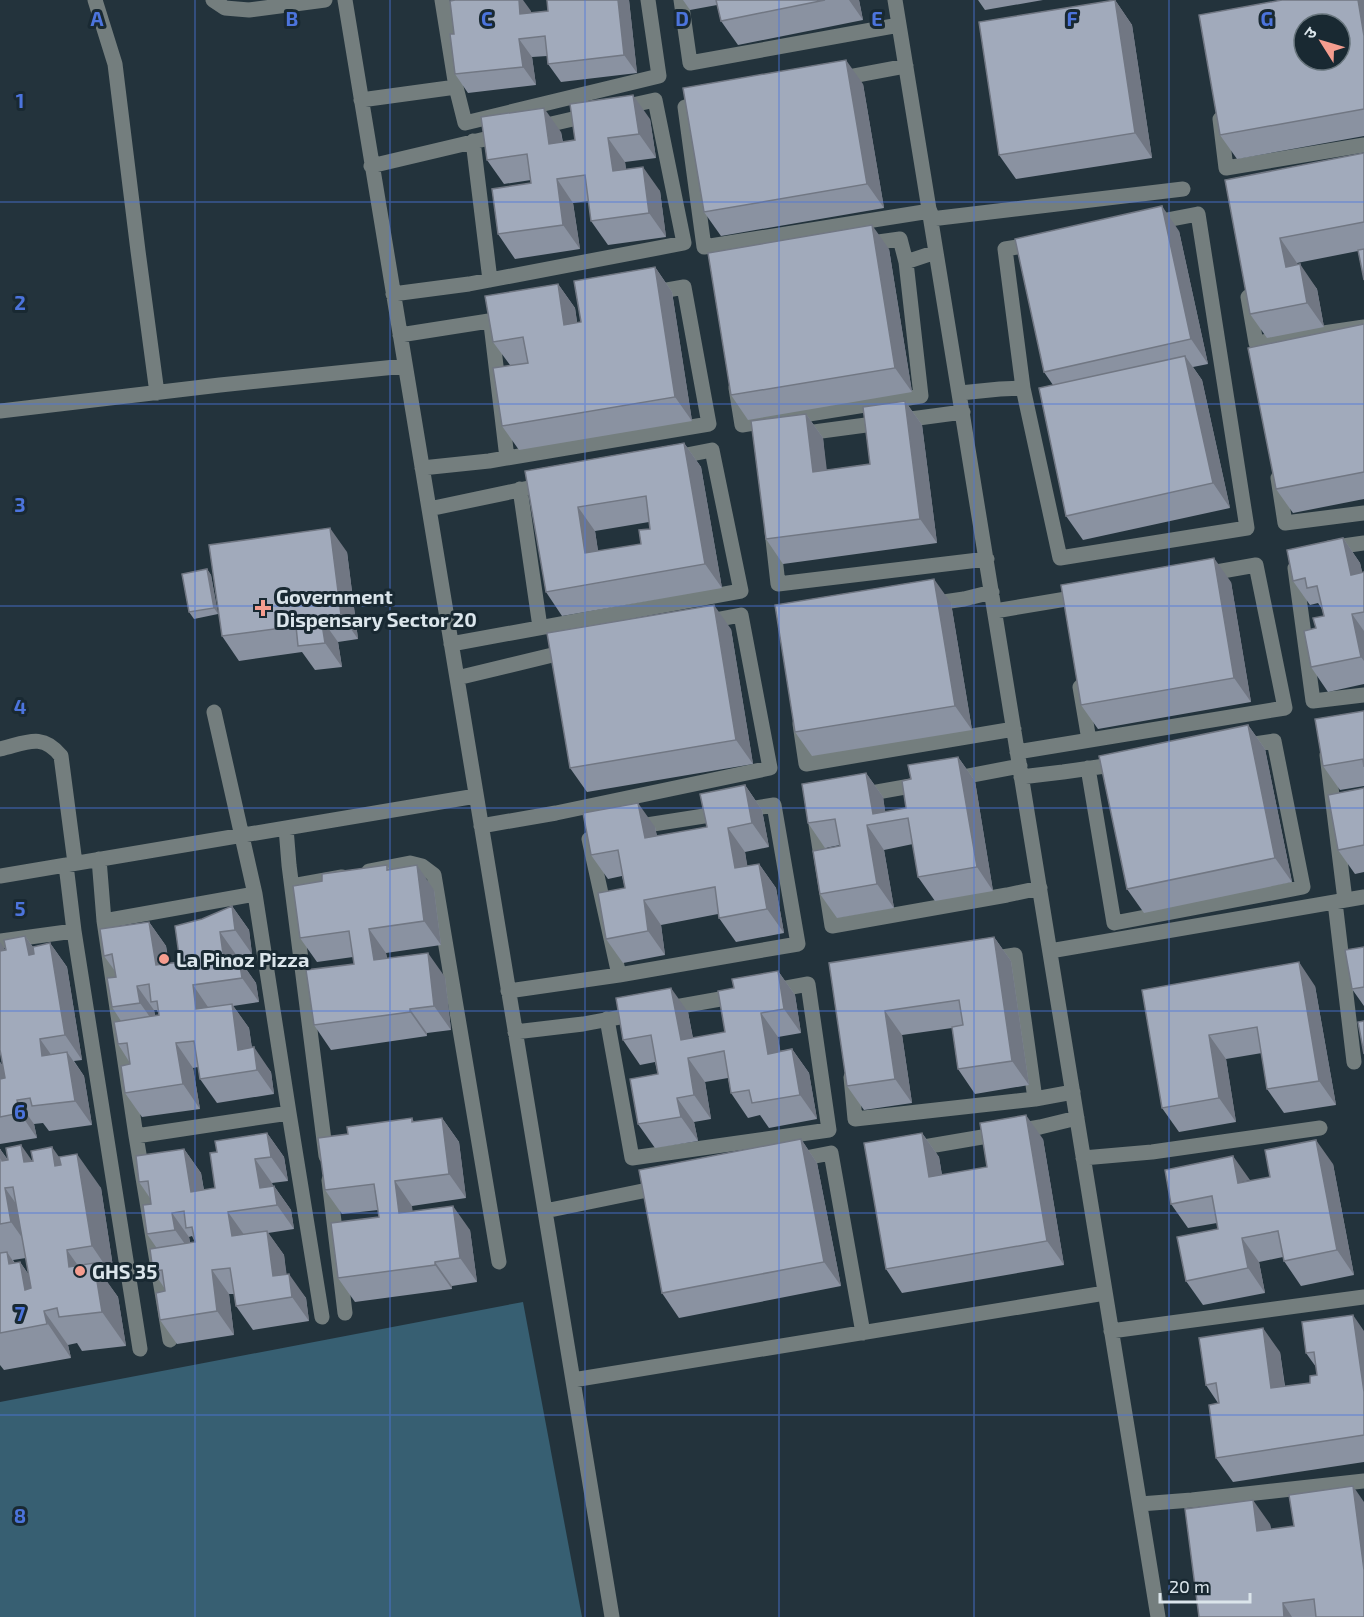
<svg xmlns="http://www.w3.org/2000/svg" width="1364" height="1617" font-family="'Exo 2','Noto Sans Devanagari',sans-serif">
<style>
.green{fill:#375f72}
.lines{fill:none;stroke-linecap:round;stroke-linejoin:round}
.minor{stroke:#747e7e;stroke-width:15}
.wall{fill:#8a92a1;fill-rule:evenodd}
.shaded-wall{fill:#717783}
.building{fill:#a1aabb;stroke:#717783;stroke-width:1.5;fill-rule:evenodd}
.grid{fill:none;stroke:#4c74dd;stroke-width:1.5;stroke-opacity:0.55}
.poi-dot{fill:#f59d8f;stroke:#192932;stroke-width:2}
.labels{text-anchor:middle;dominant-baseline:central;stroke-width:6;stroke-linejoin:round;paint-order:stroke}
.poi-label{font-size:20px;font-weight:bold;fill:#dbe5eb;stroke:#192932;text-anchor:start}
.grid-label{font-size:20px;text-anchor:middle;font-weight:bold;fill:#4c74dd;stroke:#192932;stroke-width:6;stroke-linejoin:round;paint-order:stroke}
</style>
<rect width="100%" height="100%" fill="#23333c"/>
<!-- green -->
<path class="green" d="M523,1302L582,1617H0V1402Z"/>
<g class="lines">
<!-- minor -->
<path class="minor" d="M95,0L115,64L138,251L157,393
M213,0L225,8L249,10L325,0
M345,0L612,1617
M442,0L456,87
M681,0L690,63L899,25
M895,0L1158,1617
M837,79L906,66
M361,100L456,87L465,123L659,76L648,0
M704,103L685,107L704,247L930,211
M1220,119L1226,168L1364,145
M534,128L590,115
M473,141L490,280
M371,166L502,135
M931,219L1183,189
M864,244L900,239L906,262L936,252
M393,294L469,284L684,243L655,100L619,108
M1248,297L1256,343L1364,327
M491,324L507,458
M400,335L508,318
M736,388L742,425L921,396L906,262
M1023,388L1005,249L1036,244
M960,393L1000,389L1023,388L1060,558L1247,528L1198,214L1151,223
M0,411L220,385L405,366
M799,434L963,412
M422,468L489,461L709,424L684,287L650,293
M1278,478L1285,523L1364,513
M520,489L540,627
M429,509L548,484
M772,531L778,584L987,559
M1329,548L1364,543
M1295,568L1313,701L1364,695
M930,604L964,599L992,592
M995,611L1084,596
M451,644L741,591L712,450L671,458
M457,678L569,651
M1080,687L1089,740
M214,712L255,894L289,1113L322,1317
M800,724L806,764L1014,729
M0,749C26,743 42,732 61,756L75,863
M1017,752L1285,708L1256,565L1205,574
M1327,755L1345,900
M1088,768L1114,923L1303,887L1274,741L1241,746
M1021,777L1063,772L1119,764
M952,779L1020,766
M860,795L922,784
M815,818L832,926L1007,895L1040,888
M481,826L556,813L770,768L741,615L704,622
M286,828L289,865L326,1156
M589,839L619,975
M99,859L104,921L136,1136L170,1340
M66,865L74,931L140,1349
M369,871L410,863L422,866L434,875L499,1262
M0,876L476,796
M292,886L342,877
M1335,902L1354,1062
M104,921L255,894
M0,941L74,931
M1050,951L1364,897
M989,959L1015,955L1035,1099L1073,1092
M508,991L619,975L798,944L774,805L634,827
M664,1009L737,996
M607,1019L632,1158L829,1130L808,984L770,991
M515,1032L583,1024L637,1014
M851,1077L855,1119L1035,1099
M136,1136L289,1113
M912,1149L1040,1127L1077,1118
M1083,1158L1152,1152L1320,1128
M795,1160L831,1153L863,1333
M329,1180L345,1313
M545,1211L662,1187
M1111,1331L1364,1297
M573,1380L1105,1293
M1140,1504L1192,1500L1364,1481"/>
</g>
<!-- wall -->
<path class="wall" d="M547,0H629L637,73L561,82L548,64L547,56L532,57L536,85L468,93L455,74L454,34L531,11V13L548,11Z
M683,0H859L863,20L738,45L721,21L717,5L690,10Z
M978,0H1043L985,10Z
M1115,0L1132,25L1152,158L1016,179L999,155Z
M1364,0V136L1237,159L1220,135Z
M863,84L884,208L721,236L704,212Z
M650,119L656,158L625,162L626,170L660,191L666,237L608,245L591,221L589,201L573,203L580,249L515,259L498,234L531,183V180L504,184L487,160L561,132L563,142L575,140Z
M1364,153V280L1358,251L1297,263L1298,265L1317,289L1324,327L1267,338L1250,314L1225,180Z
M1179,231L1208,364L1193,367L1202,380L1230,508L1083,540L1066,516L1053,385L1044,372Z
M889,249L912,392L748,420L731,395Z
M655,267L672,292L692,421L519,450L502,426L510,365L493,342L558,284L575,308L577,322H581Z
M1364,324V499L1293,513L1276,489Z
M905,401L922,425L937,543L783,564L766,539L806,414L823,438L826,470L870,464Z
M684,443L701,467L722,588L562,616L546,592L525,471ZM649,522L650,529L641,544L598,551L595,531Z
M1343,538L1360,563L1362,572H1364V684L1328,692L1311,667L1316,628L1324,616L1322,609L1318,603L1310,605L1293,581Z
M347,552L358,639L338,642L342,667L315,670L302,652L239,661L222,636Z
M207,569L211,575L218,614L194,619L189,612Z
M1231,582L1251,702L1098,729L1081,705Z
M951,603L972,730L812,756L795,732Z
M731,629L753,764L587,792L570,768Z
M1364,711V786L1340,790L1323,766Z
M1248,725L1265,749L1292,882L1144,913L1127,889Z
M958,757L975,781L993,891L935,901L918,877L913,844L884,850L894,908L837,918L820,894L840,845L825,848L808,823L866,773L883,797L885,812L906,808L911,779Z
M745,785L762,810L769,847L745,852L747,866L759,864L776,888L784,933L736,942L719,918L718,914L661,925L665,955L623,963L606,939L625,888L622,876L608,879L591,855L655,827L657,836L707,827Z
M1364,788V872L1355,874L1338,850Z
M387,865L389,869L434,890L441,945L386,953L387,958L445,977L451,1030L427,1033V1036L331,1050L314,1025L354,964L353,957L317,962L300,938L322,881Z
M232,906L249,930L252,954L237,956L238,959H239L256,983L259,1002L233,1006L249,1028L252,1048L271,1072L274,1094L217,1103L200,1079L198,1067L193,1068L200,1109L142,1117L125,1093L130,1064V1063L118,1044L121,1021L112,1007L116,977L115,971L104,956L149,922L166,946L169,963L180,962L202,919ZM154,1010H157L159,1015H155Z
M25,936L33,947L50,943L67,967L82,1060L74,1061L84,1076L92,1125L49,1131L43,1123L34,1124L37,1138L0,1144V1062L3,1066L6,950Z
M994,937L1011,961L1029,1085L975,1094L958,1069L952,1028L902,1035L912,1103L864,1110L847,1086L829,963Z
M1364,947V1006L1352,989Z
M778,971L795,995L801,1033L778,1037L780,1051L792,1049L809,1073L817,1119L769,1128L760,1115L748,1118L731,1093L728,1078L705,1082L711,1119L694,1122L698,1141L655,1148L638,1124L658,1074L655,1062L640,1065L623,1040L688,1012L693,1038L725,1032L734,988Z
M1315,986L1336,1105L1284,1113L1267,1089L1262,1053L1226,1059L1236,1122L1179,1132L1162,1108L1142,990Z
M412,1118L414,1122L442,1118L459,1142L466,1198L412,1206V1211L470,1230L477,1282L452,1286V1289L355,1302L338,1278L379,1217L378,1210L342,1214L325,1190L348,1134Z
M267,1133L284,1157L288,1181L272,1183L273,1186H274L291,1210L294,1229L268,1233L284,1255L286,1274L306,1298L309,1321L253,1330L236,1306L234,1294H229L234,1335L177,1344L160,1320L165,1289L153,1271L156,1247L147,1234L151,1204L150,1198L139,1182L184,1149L201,1173L204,1190L215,1188ZM192,1236L195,1242H190L189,1237Z
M922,1133L939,1157L942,1175L987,1167L1043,1139L1064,1265L902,1293L886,1269Z
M801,1139L817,1163L841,1286L679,1318L662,1293Z
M0,1149L8,1160L32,1161L59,1157L101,1188L115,1280L107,1282L118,1297L126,1346L82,1351L77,1343L68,1345L71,1358L4,1370L0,1365ZM26,1258L29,1275L20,1262L15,1263L13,1260Z
M1333,1164L1354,1275L1301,1286L1284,1261L1283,1257L1259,1262L1265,1293L1203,1305L1186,1281L1218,1229L1217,1223L1188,1228L1171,1204L1250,1181Z
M1364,1331V1462L1233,1482L1216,1458L1218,1403L1206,1385L1280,1352L1285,1386L1310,1383L1317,1375L1316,1367L1306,1353Z
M1270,1524L1271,1529L1364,1617H1199Z"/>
<!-- shaded-wall -->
<path class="shaded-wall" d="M519,0H523L531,11L533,32L520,14Z
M618,0H629L637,73L624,55Z
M849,0H859L863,20Z
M1115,0L1132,25L1152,158L1135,133Z
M1358,0H1364V36Z
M519,39L532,57L536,85L523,67Z
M846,60L863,84L884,208L867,184Z
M633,95L650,119L656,158L639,134Z
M544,108L561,132L566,168L549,144Z
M608,138L625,162L630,196L613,171Z
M643,167L660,191L666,237L649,213Z
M557,179L573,203L580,249L563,225Z
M1162,206L1179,231L1208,364L1191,339Z
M872,225L889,249L912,392L895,368Z
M1280,238L1297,263L1302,291L1286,267Z
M1300,264L1317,289L1324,327L1307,303Z
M655,267L672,292L692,421L675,397Z
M558,284L575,308L581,349L564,325Z
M1185,356L1202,380L1230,508L1213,483Z
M905,401L922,425L937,543L920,519Z
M806,414L823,438L830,496L813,472Z
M684,443L701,467L722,588L705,564Z
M578,507L595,531L602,577L585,553Z
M330,528L347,552L358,639L341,615Z
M1343,538L1360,563L1364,580L1351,575Z
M1214,558L1231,582L1251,702L1234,678Z
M207,569L211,575L218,614L214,608Z
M934,579L951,603L972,730L955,706Z
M714,605L731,629L753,764L736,740Z
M1352,614L1364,631V661L1361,657Z
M321,618L338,642L342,667L325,643Z
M1248,725L1265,749L1292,882L1275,858Z
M958,757L975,781L993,891L977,867Z
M866,773L883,797L887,822L873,814Z
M745,785L762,810L769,847L752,823Z
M638,803L655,827L662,862L645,838Z
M867,825L884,850L894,908L877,884Z
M728,828L745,852L752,892L735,868Z
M759,864L776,888L784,933L767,909Z
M417,865L434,890L441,945L424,921Z
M644,900L661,925L665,955L648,931Z
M232,906L249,930L252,954L235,930Z
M149,922L166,946L172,989L156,965Z
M369,929L386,953L391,984L374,960Z
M220,932L237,956L240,978L224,961Z
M25,936L42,960L29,955Z
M994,937L1011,961L1029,1085L1012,1061Z
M0,942L12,959L0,955Z
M50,943L67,967L82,1060L65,1035Z
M428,953L445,977L451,1030L434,1006Z
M239,959L256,983L259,1002L242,978Z
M1299,962L1315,986L1336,1105L1319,1081Z
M778,971L795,995L801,1033L784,1009Z
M193,985L210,1010L196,1009Z
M137,986L154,1010L157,1027L140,1003Z
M671,988L688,1012L696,1056L681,1040Z
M232,1004L249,1028L255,1071L238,1050Z
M410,1009L427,1033V1036L410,1012Z
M885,1011L902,1035L912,1103L895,1079Z
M761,1013L778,1037L785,1078L768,1054Z
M1209,1035L1226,1059L1236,1122L1219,1098Z
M40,1039L57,1063L42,1056Z
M176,1043L193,1068L200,1109L183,1084Z
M254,1047L271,1072L274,1094L257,1070Z
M792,1049L809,1073L817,1119L800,1095Z
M67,1052L84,1076L92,1125L75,1101Z
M688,1058L705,1082L711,1119L694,1095Z
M0,1062L9,1075L0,1083Z
M677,1098L694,1122L698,1141L681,1117Z
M17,1100L34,1124L37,1138L20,1113Z
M1026,1115L1043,1139L1064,1265L1047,1241Z
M442,1118L459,1142L466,1198L449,1174Z
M267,1133L284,1157L288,1181L271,1157Z
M922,1133L939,1157L946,1201L929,1177Z
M801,1139L817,1163L841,1286L824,1262Z
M1316,1140L1333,1164L1354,1275L1337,1250Z
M21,1145L45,1179L24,1162Z
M52,1147L76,1181L55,1166Z
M0,1149L24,1183L2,1161Z
M184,1149L201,1173L208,1216L191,1192Z
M77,1154L101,1188L115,1280L92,1246Z
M1233,1156L1250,1180L1238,1183Z
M255,1159L272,1183L276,1205L260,1188Z
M395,1181L412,1206L416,1237L399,1213Z
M274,1186L291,1210L294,1229L277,1205Z
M5,1188L29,1222L35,1256L11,1222Z
M453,1206L470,1230L477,1282L460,1258Z
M228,1212L245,1236H232Z
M172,1213L189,1237L192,1254L175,1230Z
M267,1231L284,1255L290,1298L273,1276Z
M1242,1238L1259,1262L1265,1293L1248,1268Z
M67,1250L91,1284L69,1267Z
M7,1252L21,1273L20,1262L43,1296L44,1311L68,1345L71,1358L25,1290L9,1264Z
M435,1262L452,1286V1289L435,1265Z
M94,1263L118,1297L126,1346L102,1312Z
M212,1270L229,1294L234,1335L217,1311Z
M289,1274L306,1298L309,1321L292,1297Z
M1353,1315L1364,1331V1392Z
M1263,1328L1280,1352L1288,1412L1271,1388Z
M1353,1486L1364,1502V1570Z
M1253,1500L1270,1524L1274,1555L1257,1531Z
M1283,1603L1292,1617H1284Z"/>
<!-- building -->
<path class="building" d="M455,0H519L520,14L548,11L547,0H618L624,55L548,64L545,36L519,39L523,67L455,74L450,34H454L450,1Z
M716,0H825L721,21Z
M1115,0L1135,133L999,155L979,22Z
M1282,0H1358L1364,36V109L1220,135L1199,15ZM1304,24H1340V60H1304Z
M846,60L867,184L704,212L683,88Z
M633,95L639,134L608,138L613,171L643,167L649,213L591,221L585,175L557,179L563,225L498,234L492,189L531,183L527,154L487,160L481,117L544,108L549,144L575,140L570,104Z
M1364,153V222L1280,238L1286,267L1300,264L1307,303L1250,314L1225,180Z
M1162,206L1191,339L1044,372L1015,239Z
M872,225L895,368L731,395L708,253Z
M1364,249V280L1358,250Z
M655,267L675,397L502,426L493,368L528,363L523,337L493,342L485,296L558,284L564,325L581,322L574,281Z
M1364,324V472L1276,489L1248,348Z
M1185,356L1213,483L1066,516L1039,388Z
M905,401L920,519L766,539L751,421L806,414L813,472L870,464L863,407Z
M684,443L705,564L546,592L525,471ZM646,496L650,529L639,530L641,544L585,553L578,507Z
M330,528L341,615L321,618L325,643L298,646L296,626L222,636L209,545Z
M1343,538L1351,575L1364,572V612L1352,614L1361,657L1311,667L1304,631L1316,628L1313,618L1324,616L1317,586L1307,588L1305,578L1293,581L1287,550Z
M1214,558L1234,678L1081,705L1061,585Z
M207,569L214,608L189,612L182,574Z
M934,579L955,706L795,732L775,605Z
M714,605L736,740L570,768L547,633Z
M1364,711V767L1363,759L1323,766L1315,719Z
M1248,725L1275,858L1127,889L1099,756Z
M958,757L977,867L918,877L908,818L867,825L877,884L820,894L813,851L840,846L835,819L808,823L802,784L866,773L873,814L906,808L902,781L911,779L908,765Z
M745,785L752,823L728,828L735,868L759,864L767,909L719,918L715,887L644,900L648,931L606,939L598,893L625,888L618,850L591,855L583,813L638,803L645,838L707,827L700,794Z
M1364,788V845L1338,850L1328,795Z
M387,865V870L417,865L424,921L369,929L374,960L428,953L434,1006L410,1009V1012L314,1025L306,970L354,964L349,931L300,938L293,886L322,881V874Z
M232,906L235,930L220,932L224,961L239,959L242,978L193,985L196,1009L232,1004L238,1050L254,1047L257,1070L200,1079L194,1041L176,1043L183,1084L125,1093L121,1066L130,1064L127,1043L118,1044L114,1022L159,1015L157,1001L151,1002L149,984L137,986L140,1003L112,1007L107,978L116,977L112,954L104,956L100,929L149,922L156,965L180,962L175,926L202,919Z
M25,936L29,955L34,954L33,947L50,943L65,1035L40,1039L42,1056L67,1052L75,1101L32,1106L30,1098L17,1100L20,1113L0,1117V1079L5,1078L0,1050V951L6,950L4,940Z
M994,937L1012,1061L958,1069L952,1027L963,1025L959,1000L885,1011L895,1079L847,1086L829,963Z
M1364,947V987L1352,989L1345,950Z
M1299,962L1319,1081L1267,1089L1257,1027L1209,1035L1219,1098L1162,1108L1142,990Z
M778,971L784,1009L761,1013L768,1054L792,1049L800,1095L752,1103L749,1090L731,1093L724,1051L688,1058L694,1095L677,1098L681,1117L638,1124L630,1079L658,1074L651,1035L623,1040L616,998L671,988L681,1040L725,1032L718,991L734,988L732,979Z
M1364,1021V1054L1358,1022Z
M1026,1115L1047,1241L886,1269L864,1143L922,1133L929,1177L987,1167L980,1123Z
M412,1118V1122L442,1118L449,1174L395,1181L399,1213L453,1206L460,1258L435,1262V1265L338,1278L331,1223L379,1217L374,1184L325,1190L318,1138L348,1134L347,1127Z
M267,1133L271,1157L255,1159L260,1188L274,1186L277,1205L228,1212L232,1236L267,1231L273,1276L289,1274L292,1297L236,1306L230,1268L212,1270L217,1311L160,1320L156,1293L165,1291L162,1270L153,1271L150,1249L195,1242L192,1227L186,1228L184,1211L172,1213L175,1230L147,1234L143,1205L151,1204L148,1181L139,1182L136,1156L184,1149L191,1192L215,1188L210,1153L217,1152L215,1141Z
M801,1139L824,1262L662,1293L639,1170Z
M1316,1140L1337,1250L1284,1261L1278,1231L1242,1238L1248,1268L1186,1281L1177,1237L1218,1229L1212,1196L1171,1204L1165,1170L1233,1156L1238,1183L1270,1177L1265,1150Z
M21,1145L24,1162L33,1161L31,1151L52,1147L55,1166L61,1165L59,1157L77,1154L92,1246L67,1250L69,1267L94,1263L102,1312L59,1317L57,1308L44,1311L47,1324L0,1333V1253L7,1252L9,1264L20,1262L25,1290L31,1288L13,1187L5,1188L11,1222L0,1224V1149L2,1161L8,1160L6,1148Z
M1353,1315L1364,1392V1435L1216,1458L1209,1405L1219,1403L1216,1383L1206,1385L1199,1338L1263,1328L1271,1388L1310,1383V1376L1317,1375L1314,1352L1306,1353L1302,1322Z
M1353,1486L1364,1570V1617H1316L1314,1599L1283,1603L1284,1617H1199L1185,1509L1253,1500L1257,1531L1294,1526L1289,1495Z"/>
<!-- grid -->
<path class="grid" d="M195,0V1617M390,0V1617M585,0V1617M779,0V1617M974,0V1617M1169,0V1617M0,202H1364M0,404H1364M0,606H1364M0,808H1364M0,1011H1364M0,1213H1364M0,1415H1364"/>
<!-- markers -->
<g class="poi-dot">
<path d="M260 599h6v6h6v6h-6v6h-6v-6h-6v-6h6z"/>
<circle cx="164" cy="959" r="6"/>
<circle cx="80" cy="1271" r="6"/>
</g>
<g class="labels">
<!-- poi labels -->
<g class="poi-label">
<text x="276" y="596">Government<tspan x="276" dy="23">Dispensary Sector 20</tspan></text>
<text x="176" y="959">La Pinoz Pizza</text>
<text x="92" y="1271">GHS 35</text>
</g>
</g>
<g class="grid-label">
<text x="97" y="26">A</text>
<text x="292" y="26">B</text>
<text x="487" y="26">C</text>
<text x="682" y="26">D</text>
<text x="877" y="26">E</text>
<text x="1072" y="26">F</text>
<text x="1267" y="26">G</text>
<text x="20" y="108">1</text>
<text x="20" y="310">2</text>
<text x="20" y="512">3</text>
<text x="20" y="714">4</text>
<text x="20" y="916">5</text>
<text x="20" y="1119">6</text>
<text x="20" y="1321">7</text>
<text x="20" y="1523">8</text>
</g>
<!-- north arrow -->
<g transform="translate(1322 42) rotate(307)"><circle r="28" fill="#192932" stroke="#67747c" stroke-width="1.5"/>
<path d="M0-4.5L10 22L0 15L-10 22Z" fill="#f59d8f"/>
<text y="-9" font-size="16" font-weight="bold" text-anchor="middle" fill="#dbe5eb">उ</text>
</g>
<!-- scale -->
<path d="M1160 1593v9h90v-9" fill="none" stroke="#dbe5eb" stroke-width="3"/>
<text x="1169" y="1593" font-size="18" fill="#dbe5eb" stroke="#192932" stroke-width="4.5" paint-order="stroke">20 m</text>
</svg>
